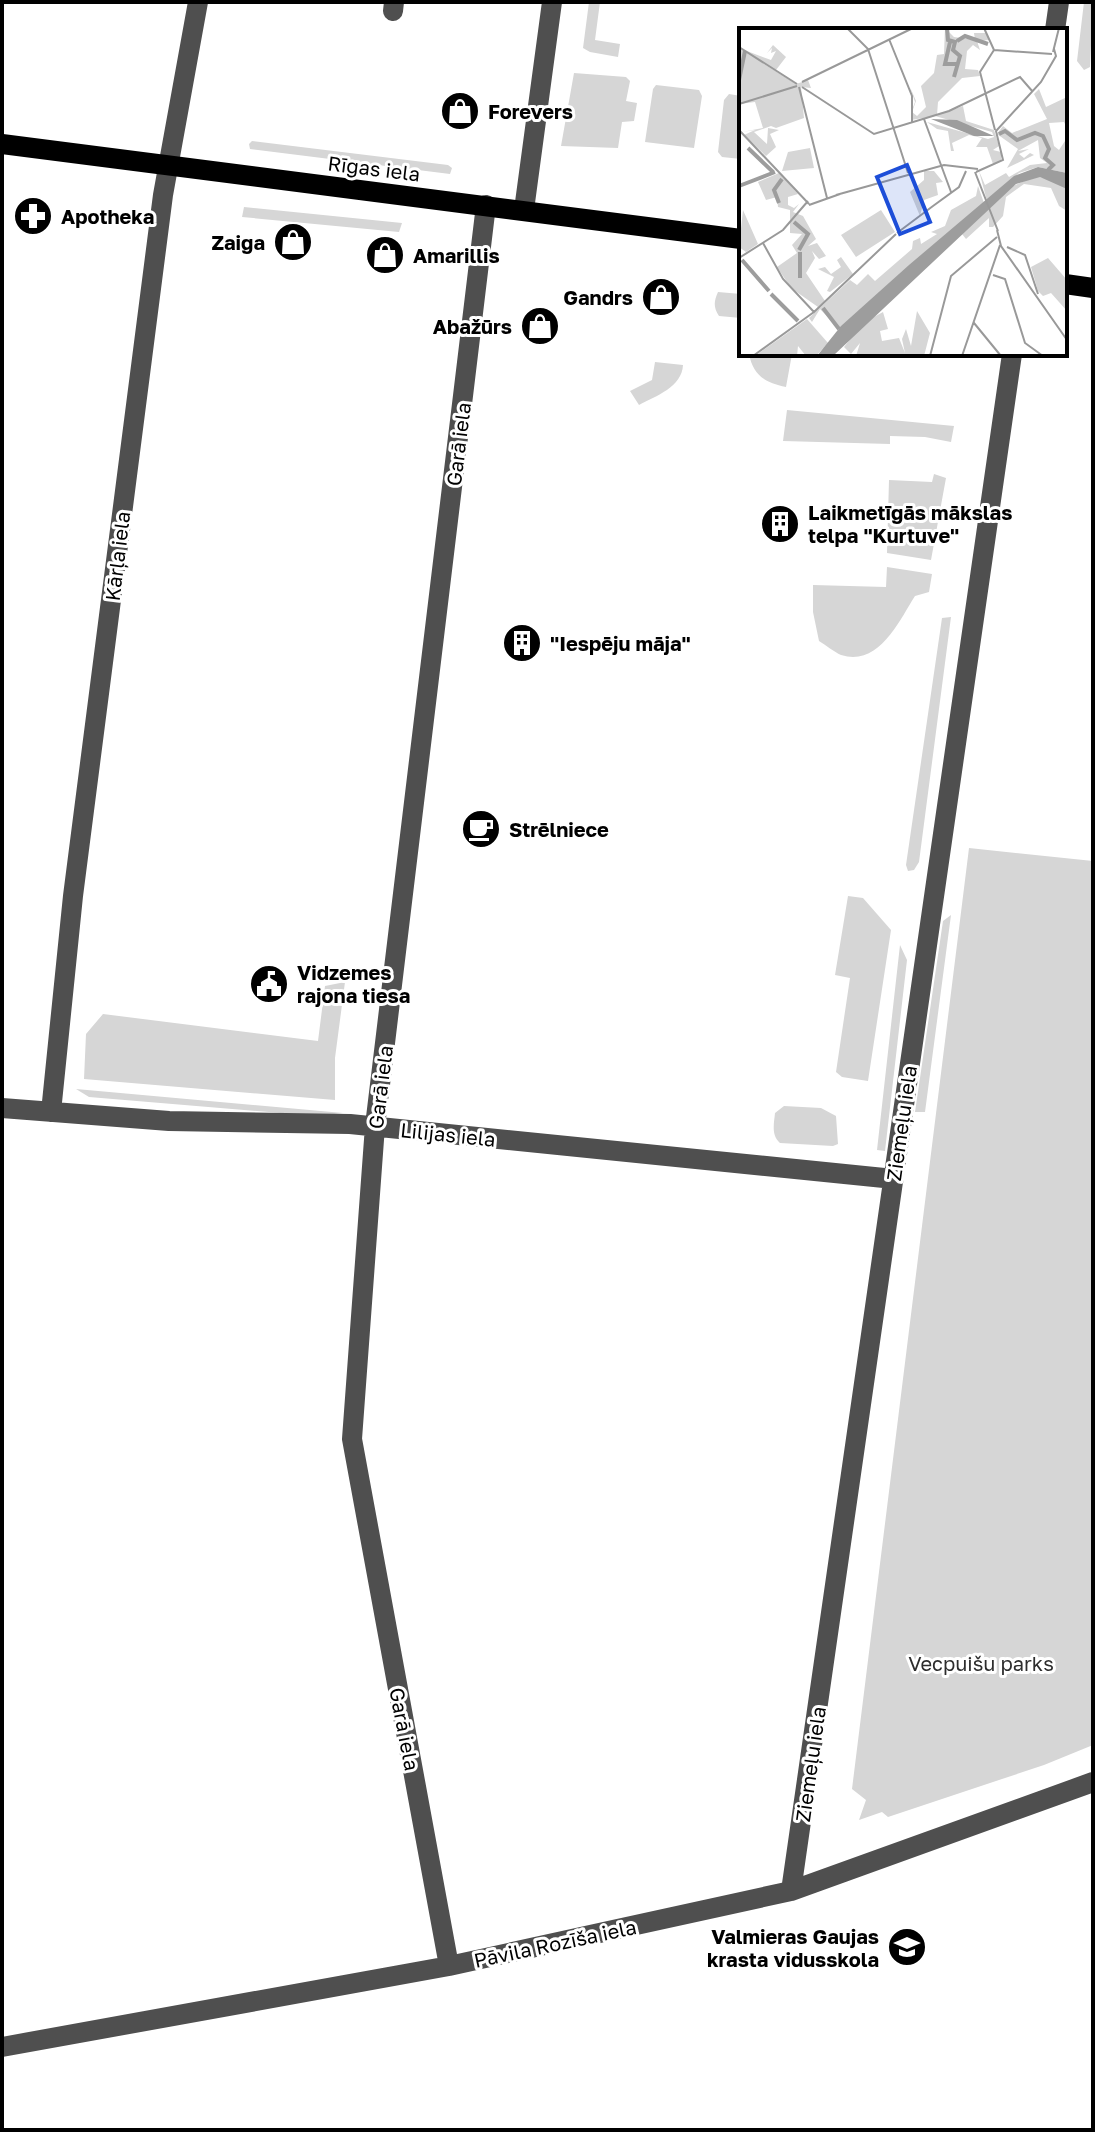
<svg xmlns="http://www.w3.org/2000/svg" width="1095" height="2132" font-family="'Golos Text',sans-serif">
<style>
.green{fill:#d6d6d6}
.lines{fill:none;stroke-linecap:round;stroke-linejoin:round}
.minor{stroke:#4f4f4f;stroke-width:20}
.major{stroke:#000;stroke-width:20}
.labels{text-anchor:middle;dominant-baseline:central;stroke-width:6;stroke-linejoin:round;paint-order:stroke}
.poi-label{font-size:20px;font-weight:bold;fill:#000;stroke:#fff;text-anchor:start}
.street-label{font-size:20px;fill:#000;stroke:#fff}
.park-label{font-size:20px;fill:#2d2d2d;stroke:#fff}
.inset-river{fill:none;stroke:#9d9d9d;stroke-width:4}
.inset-road{fill:none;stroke:#999;stroke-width:2}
.view{fill:#1d4ed8;fill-opacity:0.15;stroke:#1d4ed8;stroke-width:4}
.inset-edge{fill:none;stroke:#000;stroke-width:4}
</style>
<rect width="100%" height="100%" fill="#fff"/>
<!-- green -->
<path class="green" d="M589,2H600L595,40L620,44L618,57L590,52L583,48Z
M1084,2H1093L1090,67L1084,70L1077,61Z
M574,73L626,77L630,81L626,101L637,103L634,121L622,122L618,148L561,146Z
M656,85L699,90L702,96L694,148L645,142L653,89Z
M729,94L741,96V159L722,157L718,152L724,100Z
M252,141L448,165L452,168L450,174L250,149L249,144Z
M244,207L402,223L399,232L242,217Z
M718,292L741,294V318L719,316C713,307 714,301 718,292Z
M749,354H792L786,387C765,383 753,375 749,354Z
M655,362L683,365C682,387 656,396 639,405L630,391L652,380Z
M787,410L954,426L951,442L925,437L890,436V444L783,441Z
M934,474L946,478L931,560L887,553L889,480L932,482Z
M887,567L932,574L929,592L915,596C899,621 879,667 841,655C834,652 826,645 819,641L813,612V585L886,587Z
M951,617L919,862L914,870L908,871L906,865L942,618Z
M969,848L1093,861V1745L1044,1765L888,1817L882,1812L859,1820L866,1800L852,1789Z
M848,896L863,898L891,930L868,1081L842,1077L836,1072L850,978L835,975Z
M951,915L925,1112H915L943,921Z
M900,945L907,960L885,1151L877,1150Z
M345,982L335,1058V1100L84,1079L86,1034L103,1014L318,1041L325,986Z
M76,1089L343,1113L317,1116L89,1097Z
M784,1106L821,1108L836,1116L838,1144L833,1146L780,1143C771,1135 774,1124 775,1113Z"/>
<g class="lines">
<!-- minor -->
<path class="minor" d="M393,11L394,2
M1055,30L1059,2
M524,210L552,2
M2,1108L169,1121L350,1124L894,1179
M51,1112L73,896L163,195L198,2
M791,1891L1012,354
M449,1966L352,1439L375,1126L486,205
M2,2047L449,1966L791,1891L1093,1782"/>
<!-- major -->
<path class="major" d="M2,144L741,239
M1065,284L1093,288"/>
</g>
<!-- icons -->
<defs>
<g id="shop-disc" transform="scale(2)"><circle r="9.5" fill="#000" stroke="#fff"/><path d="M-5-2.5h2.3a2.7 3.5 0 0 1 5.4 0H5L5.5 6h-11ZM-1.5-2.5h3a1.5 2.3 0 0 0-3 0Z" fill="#fff"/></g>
<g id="pharmacy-disc" transform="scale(2)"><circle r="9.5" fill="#000" stroke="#fff"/><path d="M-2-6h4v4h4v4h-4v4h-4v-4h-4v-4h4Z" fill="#fff"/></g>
<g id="building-disc" transform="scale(2)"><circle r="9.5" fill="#000" stroke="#fff"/><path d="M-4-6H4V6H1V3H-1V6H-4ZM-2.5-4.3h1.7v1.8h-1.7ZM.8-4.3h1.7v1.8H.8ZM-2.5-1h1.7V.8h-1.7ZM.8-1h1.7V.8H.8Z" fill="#fff"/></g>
<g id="cafe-disc" transform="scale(2)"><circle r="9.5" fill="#000" stroke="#fff"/><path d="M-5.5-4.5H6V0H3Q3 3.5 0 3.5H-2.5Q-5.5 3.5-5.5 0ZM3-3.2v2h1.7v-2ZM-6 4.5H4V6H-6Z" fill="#fff"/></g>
<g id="civic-disc" transform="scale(2)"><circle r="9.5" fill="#000" stroke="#fff"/><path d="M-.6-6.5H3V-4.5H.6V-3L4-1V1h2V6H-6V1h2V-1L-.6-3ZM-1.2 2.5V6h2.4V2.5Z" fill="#fff"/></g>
<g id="school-disc" transform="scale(2)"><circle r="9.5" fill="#000" stroke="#fff"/><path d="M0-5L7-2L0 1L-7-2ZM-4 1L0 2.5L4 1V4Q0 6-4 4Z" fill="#fff"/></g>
</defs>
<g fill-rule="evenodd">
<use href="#shop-disc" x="460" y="111"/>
<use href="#pharmacy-disc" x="33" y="216"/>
<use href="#shop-disc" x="293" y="242"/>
<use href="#shop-disc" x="385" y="255"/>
<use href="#shop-disc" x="661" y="297"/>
<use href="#shop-disc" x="540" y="326"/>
<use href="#building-disc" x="780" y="524"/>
<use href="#building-disc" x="522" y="643"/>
<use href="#cafe-disc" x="481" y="829"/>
<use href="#civic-disc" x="269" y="984"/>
<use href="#school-disc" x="907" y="1947"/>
</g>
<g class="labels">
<!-- poi labels -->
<g class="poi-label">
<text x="488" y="111">Forevers</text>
<text x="61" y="216">Apotheka</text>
<text x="265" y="242" text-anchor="end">Zaiga</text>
<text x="413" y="255">Amarillis</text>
<text x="633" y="297" text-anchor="end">Gandrs</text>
<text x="512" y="326" text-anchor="end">Abažūrs</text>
<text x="808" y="512">Laikmetīgās mākslas<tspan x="808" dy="23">telpa "Kurtuve"</tspan></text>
<text x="550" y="643">"Iespēju māja"</text>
<text x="509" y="829">Strēlniece</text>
<text x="297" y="972">Vidzemes<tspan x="297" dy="23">rajona tiesa</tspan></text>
<text x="879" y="1936" text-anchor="end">Valmieras Gaujas<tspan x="879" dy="23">krasta vidusskola</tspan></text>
</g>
<!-- street labels -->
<g class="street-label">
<text transform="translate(374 168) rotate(7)">Rīgas iela</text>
<text transform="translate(458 444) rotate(-83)">Garā iela</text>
<text transform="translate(117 556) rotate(-83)">Kārļa iela</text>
<text transform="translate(380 1087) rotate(-83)">Garā iela</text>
<text transform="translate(901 1123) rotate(-82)">Ziemeļu iela</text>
<text transform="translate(448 1134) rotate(6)">Lilijas iela</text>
<text transform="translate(405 1729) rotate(79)">Garā iela</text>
<text transform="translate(810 1764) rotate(-82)">Ziemeļu iela</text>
<text transform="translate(555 1943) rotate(-12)">Pāvila Rozīša iela</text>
</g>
<!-- park labels -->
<g class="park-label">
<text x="981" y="1663">Vecpuišu parks</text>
</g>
</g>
<!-- overview -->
<g transform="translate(739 28)">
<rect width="328" height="328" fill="#fff"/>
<path d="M206,0L215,9L236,12L235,5H246L245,0L250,12L238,13L241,22L234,17L228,23L226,41L239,42L241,48L223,50L199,74L198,87L224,78L227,93L255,102L260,118L254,122L262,124V133L254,136L248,119H237L243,110L230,107L213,115L215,123H212L209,103L198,101L188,94L249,111L255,109L253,104L196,88L172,92V85L176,74L171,59L177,73L173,84L178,88L187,79L182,58L195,45L198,27L205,26ZM34,17L47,29L37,42L22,34L57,56L69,52L72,60L62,59L65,90L37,100L32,98L15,104L28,116L29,100L40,102L31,106L37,119L27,128L5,107L16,102L3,104L24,100L16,74L0,76V20L32,32L37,23L32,25L33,20L28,25ZM300,61L307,79L328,69V100L325,94L310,95L315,118L320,122L328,110V145L299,139L280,145L248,173L240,143L246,157L267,145L270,149L291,137L308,135L301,130L299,112L279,123L290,121L280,126L285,130L291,125L295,127L268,140L279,121L258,106L264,98L273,105L308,91L295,66ZM71,120L75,140L43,143L49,124ZM185,143H195L204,154L197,155L199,167L185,172L181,188L171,164L185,152ZM40,145L59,166L49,169V177L55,180L60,176L54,184L64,188L77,211L69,218L78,215L87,228L80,231L73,223L76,230L67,245L86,273L79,279L52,260L38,239L58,225L53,217L63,206L51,205V182L39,179L38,169L27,172L19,154ZM296,148L316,152L328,161V183L320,178L312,160L285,156L267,169L264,188L254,199H250V190L227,211L223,206L272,159ZM239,158L245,175L100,301L81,281L73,294L70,290L111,252L118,257L129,246L136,253L173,221L174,213L181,210L182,216L198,206L192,204L206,198L212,182L237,168ZM4,182L19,216L7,224L0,219ZM142,182L156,204L117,229L102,207ZM102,229L114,246L91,264L88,263L95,249L79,241L86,239L92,246L102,239L98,232ZM309,230L328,252V283L312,265L304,268L299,263L292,239ZM178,283L191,305L185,328H117L121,315L112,326L105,319L124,295L144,284L149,301L141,303L143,313L160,310L166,325L163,311L167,301L172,318ZM68,291L89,315L77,328H67L59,318L58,328H16Z" fill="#d6d6d6"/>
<path d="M192,91L218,92L255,108H235ZM299,139L328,145V161L301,149L277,156L95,327L78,328L102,298L170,237L275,148Z" fill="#9d9d9d"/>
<path class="inset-river" d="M208,0L209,12L216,14L214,22L221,28L215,49M218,13L226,8L249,16M211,14L206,36H220M0,52L6,23M260,106L266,103L278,112L296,105L304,108L310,121L306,130L314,137L309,142M9,120L34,144M0,158L36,144M40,175L35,162L43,151M55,194L69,206L60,222M61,224V250M3,232L30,263M32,266L59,293M84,280L100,301"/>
<path class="inset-road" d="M108,0L129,21L169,145M245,0L255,22L241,44L256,102M150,11L173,68V94M0,19L58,56M255,22L313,26M314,24L320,0M63,54L174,0M60,59L88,170M63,59L135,106L210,83L281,49L294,64M0,76L58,58M185,91L212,164M0,102L70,176M236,144L259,203M237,144L264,132L257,103L302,54L317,28L315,21M97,167L205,137L239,141M70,177L101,166M194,178L220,159L227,143M258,202L262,218L328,312M158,205L194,178M24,215L44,251L75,284L157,206M268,219L286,227L299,266M0,230L44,202L69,173M254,247L266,251L286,315L304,328M235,295L262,328M14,328L75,284M191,328L212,248L258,209M223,328L261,217"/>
<path class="view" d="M168,137L191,194L161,206L138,149Z"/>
<rect width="328" height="328" class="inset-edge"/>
</g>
<!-- border -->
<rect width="1095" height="2132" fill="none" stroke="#000000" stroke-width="8"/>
</svg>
